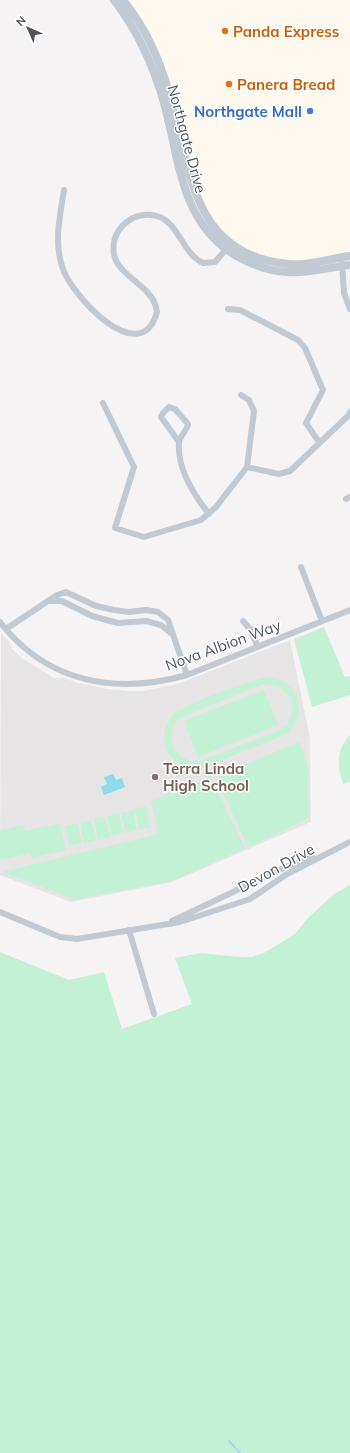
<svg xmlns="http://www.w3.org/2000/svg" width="350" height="1453" font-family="Mulish,sans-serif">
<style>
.commercial{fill:#fdf9ef}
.education{fill:#e6e4e5}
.green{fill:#c3f1d5;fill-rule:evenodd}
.water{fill:#90daee}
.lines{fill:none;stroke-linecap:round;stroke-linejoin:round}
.stream{stroke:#90daee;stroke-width:1.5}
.minor{stroke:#c1cad2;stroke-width:6}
.tertiary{stroke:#c1cad2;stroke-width:8}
.food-dot{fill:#e8710a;stroke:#fff;stroke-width:1.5}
.shop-dot{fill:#3f7fe0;stroke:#fff;stroke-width:1.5}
.education-dot{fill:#8d6e63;stroke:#fff;stroke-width:1.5}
.labels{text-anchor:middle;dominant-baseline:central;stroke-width:3;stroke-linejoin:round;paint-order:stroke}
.food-label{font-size:15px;font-weight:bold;fill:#c56008;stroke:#fff;text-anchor:start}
.shop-label{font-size:15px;font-weight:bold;fill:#366cbe;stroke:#fff;text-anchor:end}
.street-label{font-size:15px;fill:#4a5661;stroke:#fff}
.education-label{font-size:15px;font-weight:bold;fill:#785e54;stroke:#fff;text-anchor:start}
</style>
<rect width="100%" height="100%" fill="#f5f3f3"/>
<!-- commercial -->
<path class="commercial" d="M127,0H350V253H338L298,261L267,257L243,246L219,227L206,209L194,179L172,89Z"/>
<!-- education -->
<path class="education" d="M1,633L9,642L13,650L23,659L54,678H64L78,683L107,689L127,691H143L178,684L290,640L310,739L311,822L172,882L71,902L0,875Z"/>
<!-- green -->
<path class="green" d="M324,627L345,677L350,676V695L312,707L294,639Z
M271,677C304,683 309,723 280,737L178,777L176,771L186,767C176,762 168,756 165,745C162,734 166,722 174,714C185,704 257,677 271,677ZM263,684L278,686L290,696L293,711L287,725L277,731L200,761C176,764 162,736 179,718Z
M264,690L278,725L198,757L184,721Z
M350,735V782L343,784C337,766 336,749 350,735Z
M300,742L308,769L309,818L248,847L218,781L220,775Z
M210,776L245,848L169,882L75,899L2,872L159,834L151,801Z
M146,806L151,827L139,829L135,809Z
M133,810L137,830L126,833L121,813Z
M119,813L123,833L112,836L107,816Z
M105,817L110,837L98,840L94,819Z
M91,820L96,840L84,843L80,823Z
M60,823L66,850L32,858L30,853L0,860V830L24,825L25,831Z
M77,823L82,843L70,846L65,826Z
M350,885V1453H0V952L69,980L104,972L122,1029L192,1004L175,958L200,953L240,957H251L264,953L295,934L307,919L334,894Z"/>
<!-- water -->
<path class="water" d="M113,774L116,780L122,778L125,787L104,795L101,787L107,784L104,777Z"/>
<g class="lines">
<!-- stream -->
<path class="stream" d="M229,1441L240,1453"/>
<!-- minor -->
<path class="minor" d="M64,190C60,216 54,241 62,266C70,295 141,371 157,312C153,279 104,277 115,238C118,229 125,222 133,218C141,214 151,214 160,217C180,226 183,254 203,263L215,262L228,247
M342,263L344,293L350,309
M228,309L240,310L298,340L305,348L323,390L306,423L319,442
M241,395L249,400L254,411L247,467
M103,403L134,467L115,528L144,537L201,520L216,507L247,467L279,474L290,471L348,416L350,412
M179,442L161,417L163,413L169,407L175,409L188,424C187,432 179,436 179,443C177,468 194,495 209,514
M346,499L350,497
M301,567L322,621
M48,601H62L92,616L118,623L146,621L161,625L172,634
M243,621L250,629L258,647
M0,622C47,683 116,695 187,675L350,610
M6,629L57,595L66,592L96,606L114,610L129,612L146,610L158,612L168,620L187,675
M0,912L60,937L77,939L180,922L250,899L287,874L350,842
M172,921L288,866L313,857
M129,930L154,1014"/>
<!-- tertiary -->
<path class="tertiary" d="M114,0C137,30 154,67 164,103C179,157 180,218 230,252C247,263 267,271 287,272C309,274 329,267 350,265
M123,0C147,29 163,68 172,104C191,175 194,254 287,264C309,266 329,259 350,256"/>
</g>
<!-- markers -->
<g class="food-dot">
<circle cx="225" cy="31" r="4"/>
<circle cx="229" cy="84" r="4"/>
</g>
<circle class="shop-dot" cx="310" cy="111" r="4"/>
<circle class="education-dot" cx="155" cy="777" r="4"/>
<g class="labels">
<!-- food labels -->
<g class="food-label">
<text x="233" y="31">Panda Express</text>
<text x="237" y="84">Panera Bread</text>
</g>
<!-- shop labels -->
<g class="shop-label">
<text x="302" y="111">Northgate Mall</text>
</g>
<!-- street labels -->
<g class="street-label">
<text transform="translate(187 139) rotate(75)">Northgate Drive</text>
<text transform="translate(223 645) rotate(-20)">Nova Albion Way</text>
<text transform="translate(276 868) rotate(-29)">Devon Drive</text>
</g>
<!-- education labels -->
<g class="education-label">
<text x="163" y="768">Terra Linda<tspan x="163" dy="17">High School</tspan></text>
</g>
</g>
<!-- north arrow -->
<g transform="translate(28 28) rotate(315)" stroke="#ffffff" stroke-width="3" paint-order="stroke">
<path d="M0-3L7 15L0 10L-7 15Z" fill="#4a5661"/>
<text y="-6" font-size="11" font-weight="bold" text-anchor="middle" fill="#4a5661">N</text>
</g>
</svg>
